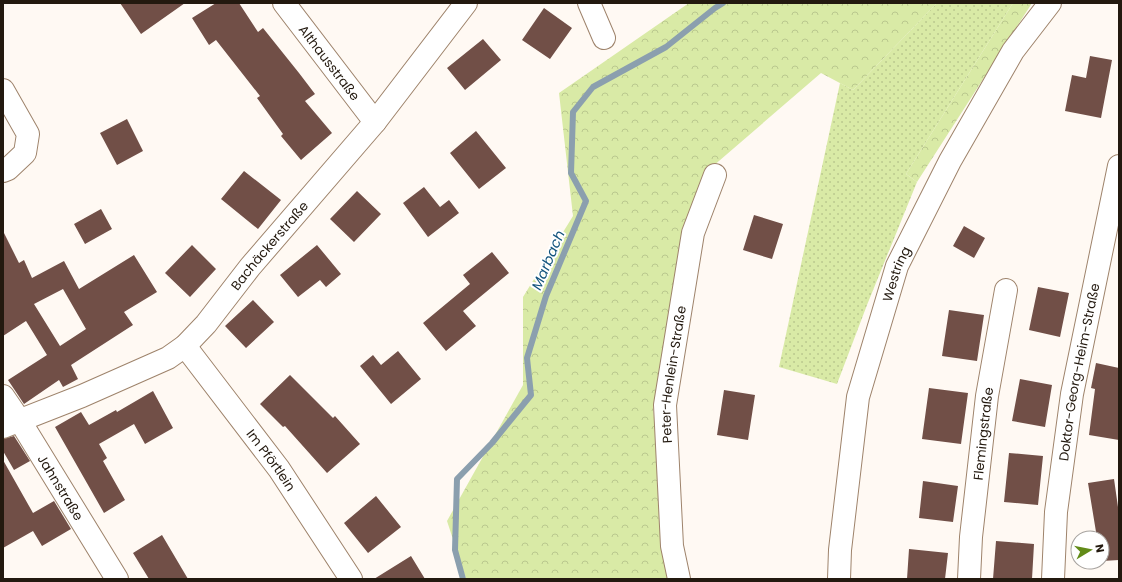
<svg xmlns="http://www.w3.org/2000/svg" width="1122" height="582" font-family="Poppins,sans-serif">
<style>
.grass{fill:url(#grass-dots)}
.forest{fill:url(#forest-crowns)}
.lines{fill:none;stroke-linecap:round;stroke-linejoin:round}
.stream{stroke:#8b9fae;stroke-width:6}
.building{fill:#714f47;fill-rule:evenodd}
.minor-casing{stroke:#9e836b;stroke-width:24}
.major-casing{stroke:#9e836b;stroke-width:24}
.minor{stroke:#fff;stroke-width:22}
.major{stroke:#fff;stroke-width:22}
.labels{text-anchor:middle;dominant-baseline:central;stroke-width:4;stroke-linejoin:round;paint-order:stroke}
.street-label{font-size:13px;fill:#23190f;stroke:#fff}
.water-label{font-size:14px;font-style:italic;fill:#13547d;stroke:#fff}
</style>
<defs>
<pattern id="grass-dots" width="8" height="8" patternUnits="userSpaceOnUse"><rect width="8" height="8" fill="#d9eaa6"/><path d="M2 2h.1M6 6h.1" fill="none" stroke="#bac88e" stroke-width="1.8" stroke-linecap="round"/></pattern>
<pattern id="forest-crowns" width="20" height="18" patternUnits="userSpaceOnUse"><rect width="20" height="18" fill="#d9eaa6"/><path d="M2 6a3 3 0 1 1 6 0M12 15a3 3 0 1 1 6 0" fill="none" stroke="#bac88e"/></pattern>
</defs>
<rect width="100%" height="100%" fill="#fff9f3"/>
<!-- grass -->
<path class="grass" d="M937,3H1013L906,174L917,182L867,305L837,384L779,367L840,83L853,90Z"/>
<!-- forest -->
<path class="forest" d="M689,3H937L853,90L821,73L705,173L690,233L653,408L671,579H466L447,521L523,385V297L573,216L559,93Z
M1013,3H1032L917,182L906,174Z"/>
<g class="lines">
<!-- stream -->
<path class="stream" d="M463,579L455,550L457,479L492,443L531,395L527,358L546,296L586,201L571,173L573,112L593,87L666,47L715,8L723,3"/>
</g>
<!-- building -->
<path class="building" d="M120,3H185L141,34Z
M216,3H239L258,32L263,28L299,73L315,94L305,101L332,133L301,160L281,136L283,134L257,98L260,96L216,40L209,45L192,18Z
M544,8L572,28L550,59L522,40Z
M483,39L501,60L465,90L447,68Z
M1090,56L1112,60L1101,118L1065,111L1072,75L1086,78Z
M127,119L143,151L117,165L100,133Z
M476,131L506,168L479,189L450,153Z
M244,171L281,200L258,229L221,199Z
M424,187L440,207L449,200L459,213L428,237L403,203Z
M357,191L381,214L354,242L330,219Z
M101,209L112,229L85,244L74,224Z
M754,215L783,224L772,259L743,250Z
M964,226L985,238L974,258L953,246Z
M3,231L19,263L24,260L32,278L64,261L79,289L134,255L157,292L124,312L133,325L71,365L78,379L63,387L59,380L24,404L8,380L47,355L26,321L3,336ZM63,289L86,329L60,346L34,304Z
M192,245L216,269L190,297L165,273Z
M317,245L341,274L326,287L320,280L298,297L280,275Z
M492,252L509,273L463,311L476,326L446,351L423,323L470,284L463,275Z
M1038,287L1069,293L1060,337L1029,330Z
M253,300L274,322L246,348L225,326Z
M949,310L984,315L977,361L942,356Z
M398,351L421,379L391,404L360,366L373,355L381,365Z
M1096,363L1119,368V440L1089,435L1095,389L1091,388Z
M290,375L333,418L335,416L360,444L327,473L285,426L283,427L260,404Z
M1020,379L1052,385L1045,427L1012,421Z
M929,388L968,393L961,444L922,439Z
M724,390L755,395L748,440L717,435Z
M153,391L173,428L145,444L134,424L99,444L107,458L103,461L125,500L104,513L55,427L81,412L89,425L116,410L117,412Z
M14,436L30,461L14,470L3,451V439Z
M1009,453L1043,456L1038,505L1004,502Z
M3,460L33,513L54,501L71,529L42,546L33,531L3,548Z
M1114,479L1119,514V560L1102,561V538H1097L1088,483Z
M923,481L958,486L953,522L919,518Z
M376,496L401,527L368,553L344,523Z
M162,535L188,579H149L133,553Z
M996,541L1034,544L1032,579H993Z
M909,549L948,553L945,579H907Z
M411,556L425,579H374Z"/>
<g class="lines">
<!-- minor casing -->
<g class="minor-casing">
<g id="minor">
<path id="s1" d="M284,3L375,122"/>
<path d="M589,3L604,38"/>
<path d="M3,90L28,134L25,153L8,169L3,171"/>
<path id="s2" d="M185,346L279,469L351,579"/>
<path id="s3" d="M3,396L20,421L117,579"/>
<path id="s4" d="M3,427L82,396L168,358L185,346L206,324L250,267L375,122L466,3"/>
<path id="s5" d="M679,579L672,546L665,405L693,233L715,175"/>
<path id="s6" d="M969,579L971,537L987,396L1006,290"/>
<path id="s7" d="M1053,579L1056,512L1072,394L1119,166"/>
</g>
</g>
<!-- major casing -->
<g class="major-casing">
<g id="major">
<path id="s8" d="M839,579L840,550L858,397L897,266L950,161L1013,51L1050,3"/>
</g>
</g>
<!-- minor -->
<use href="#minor" class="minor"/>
<!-- major -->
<use href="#major" class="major"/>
</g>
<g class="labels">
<!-- street labels -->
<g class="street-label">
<text stroke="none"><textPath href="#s1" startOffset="75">Althausstraße</textPath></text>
<text stroke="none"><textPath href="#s4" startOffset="331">Bachäckerstraße</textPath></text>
<text stroke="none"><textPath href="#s8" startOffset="312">Westring</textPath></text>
<text stroke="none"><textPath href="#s7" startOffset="209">Doktor-Georg-Heim-Straße</textPath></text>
<text stroke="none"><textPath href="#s5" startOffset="206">Peter-Henlein-Straße</textPath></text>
<text stroke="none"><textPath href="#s6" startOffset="146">Flemingstraße</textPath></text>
<text stroke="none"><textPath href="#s2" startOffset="143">Im Pförtlein</textPath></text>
<text stroke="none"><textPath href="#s3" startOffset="108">Jahnstraße</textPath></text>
</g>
<!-- water labels -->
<g class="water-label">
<text transform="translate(548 260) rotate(-67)">Marbach</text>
</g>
</g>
<!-- border -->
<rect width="1122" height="582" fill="none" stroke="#23190f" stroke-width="8"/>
<!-- north arrow -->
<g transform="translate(1090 550) rotate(80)"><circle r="19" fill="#ffffff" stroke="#a7a39f"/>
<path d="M0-3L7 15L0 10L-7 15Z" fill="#628b18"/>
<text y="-6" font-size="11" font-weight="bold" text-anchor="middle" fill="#23190f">N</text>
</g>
</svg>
